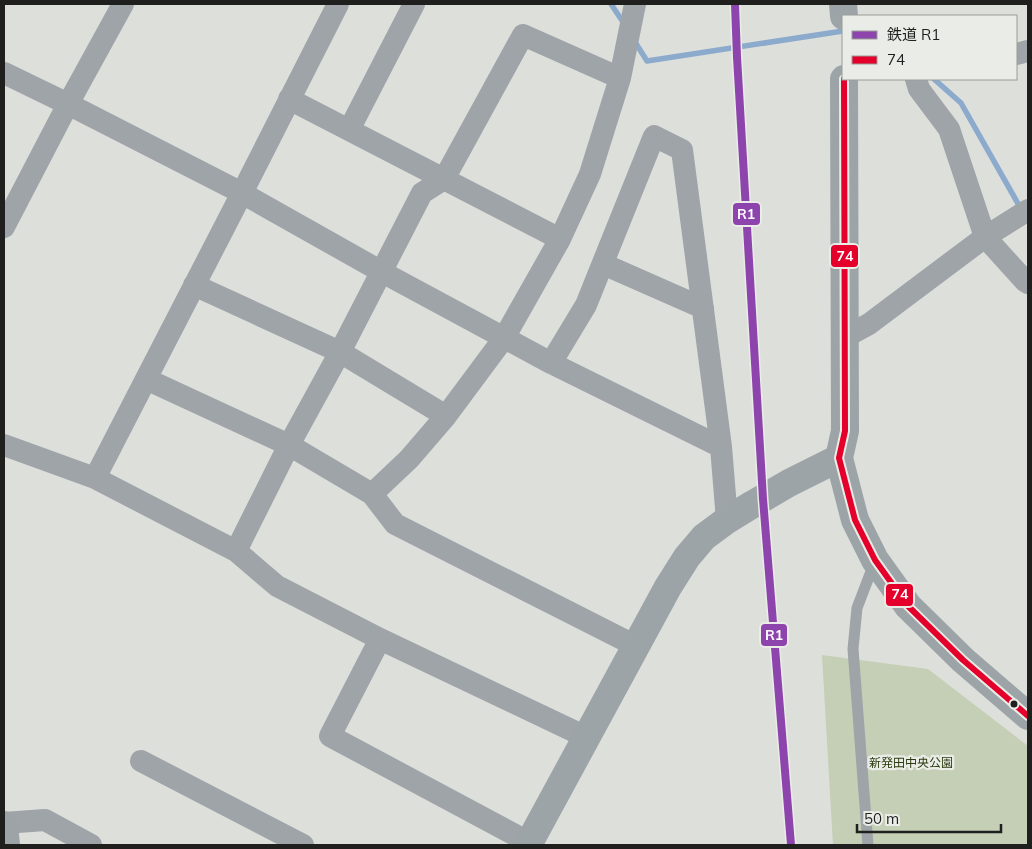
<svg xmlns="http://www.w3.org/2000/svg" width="1032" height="849" font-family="Mulish,'Noto Sans JP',sans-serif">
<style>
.green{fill:#c5cfb6}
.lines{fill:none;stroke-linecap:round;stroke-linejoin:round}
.stream{stroke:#8caacc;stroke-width:5.5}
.lane{stroke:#9fa4a9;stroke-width:11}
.street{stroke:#9fa4a9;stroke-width:22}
.secondary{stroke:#9da4a8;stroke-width:28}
.bus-1-casing{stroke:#eaede7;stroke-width:10}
.bus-1{stroke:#e4002b;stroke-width:6}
.rail-1-casing{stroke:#eaede7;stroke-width:11}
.rail-1{stroke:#8e44ad;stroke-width:8}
.bus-dot{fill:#1f201e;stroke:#eaede7;stroke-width:2}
.labels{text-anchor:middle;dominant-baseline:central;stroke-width:4.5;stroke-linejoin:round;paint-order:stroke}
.park-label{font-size:12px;fill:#2c3c0e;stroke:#eaede7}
.line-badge{stroke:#eaede7;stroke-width:2}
.badge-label{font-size:14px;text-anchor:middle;font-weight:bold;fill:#fff}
</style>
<rect width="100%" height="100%" fill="#dddfdb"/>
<!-- green -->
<path class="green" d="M822,655L928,669L1028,746V845H833Z"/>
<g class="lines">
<!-- stream -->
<path class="stream" d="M611,4L625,25
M635,42L647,61L843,31
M934,79L961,103L1021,209"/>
<!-- lane -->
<path class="lane" d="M868,845L853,649L857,608L875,561"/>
<!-- street -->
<path class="street" d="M338,4L242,193L146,379L289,445L372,494L409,459L446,416L504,338L560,239L590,174L620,78L635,4
M1016,54L1028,51
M4,73L68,104L242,193L382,272L551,363L721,447
M916,79L919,89L949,129L985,237L1025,281L1028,283
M289,99L560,239
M349,130L414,4
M4,227L68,104L123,4
M603,264L703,308
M194,285L340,352L446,416
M845,337L869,324L985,237L1028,210
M551,363L586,305L654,136L682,150L721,447L727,520
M4,445L95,478L236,551L277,586L380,639L586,737
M95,478L146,379
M372,494L395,524L636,646
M236,551L289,445L340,352L422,193L444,179L523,35L620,78
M380,639L330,736L530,843
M141,761L303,845
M4,823L45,820L91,845"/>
<!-- secondary -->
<path class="secondary" d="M843,4L844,16
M844,79L845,431L839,458L855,520L875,560L908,606L963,660L1028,716
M4,825L6,845
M528,845L668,587L687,557L704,537L727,520L753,504L789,483L839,458"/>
<!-- bus-1 casing -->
<g class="bus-1-casing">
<path id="bus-1" d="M844,79L845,431L839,458L855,520L875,560L908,606L963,660L1028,716"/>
</g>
<!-- bus-1 -->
<use href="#bus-1" class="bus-1"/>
<!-- rail-1 casing -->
<g class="rail-1-casing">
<path id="rail-1" d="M735,4L737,57L763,499L791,845"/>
</g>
<!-- rail-1 -->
<use href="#rail-1" class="rail-1"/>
</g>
<!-- markers -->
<circle class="bus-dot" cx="1014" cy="704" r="4.5"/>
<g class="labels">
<!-- park labels -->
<g class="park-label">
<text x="911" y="762">新発田中央公園</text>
</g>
</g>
<g class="line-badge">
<rect x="732" y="202" width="29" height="24" rx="5" fill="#8e44ad"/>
<rect x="830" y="244" width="29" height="24" rx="5" fill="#e4002b"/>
<rect x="885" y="583" width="29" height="24" rx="5" fill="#e4002b"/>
<rect x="760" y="623" width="28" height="24" rx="5" fill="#8e44ad"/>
</g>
<g class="badge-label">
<text x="746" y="219">R1</text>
<text x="845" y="261">74</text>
<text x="900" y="599">74</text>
<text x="774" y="640">R1</text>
</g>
<!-- border -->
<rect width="1032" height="849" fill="none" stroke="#1f201e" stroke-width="10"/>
<!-- legend -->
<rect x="842" y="15" width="175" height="65" fill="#eaede7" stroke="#999b97"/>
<rect x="852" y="31" width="25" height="8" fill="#8e44ad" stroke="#999b97"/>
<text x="887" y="40" font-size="15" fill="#1f201e">鉄道 R1</text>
<rect x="852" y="56" width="25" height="8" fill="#e4002b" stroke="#999b97"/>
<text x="887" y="65" font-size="15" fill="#1f201e">74</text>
<!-- scale -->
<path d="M857 824v8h144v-8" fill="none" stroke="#1f201e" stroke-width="2.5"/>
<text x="864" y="824" font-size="15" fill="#1f201e" stroke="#eaede7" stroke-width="4" paint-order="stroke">50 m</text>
</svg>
